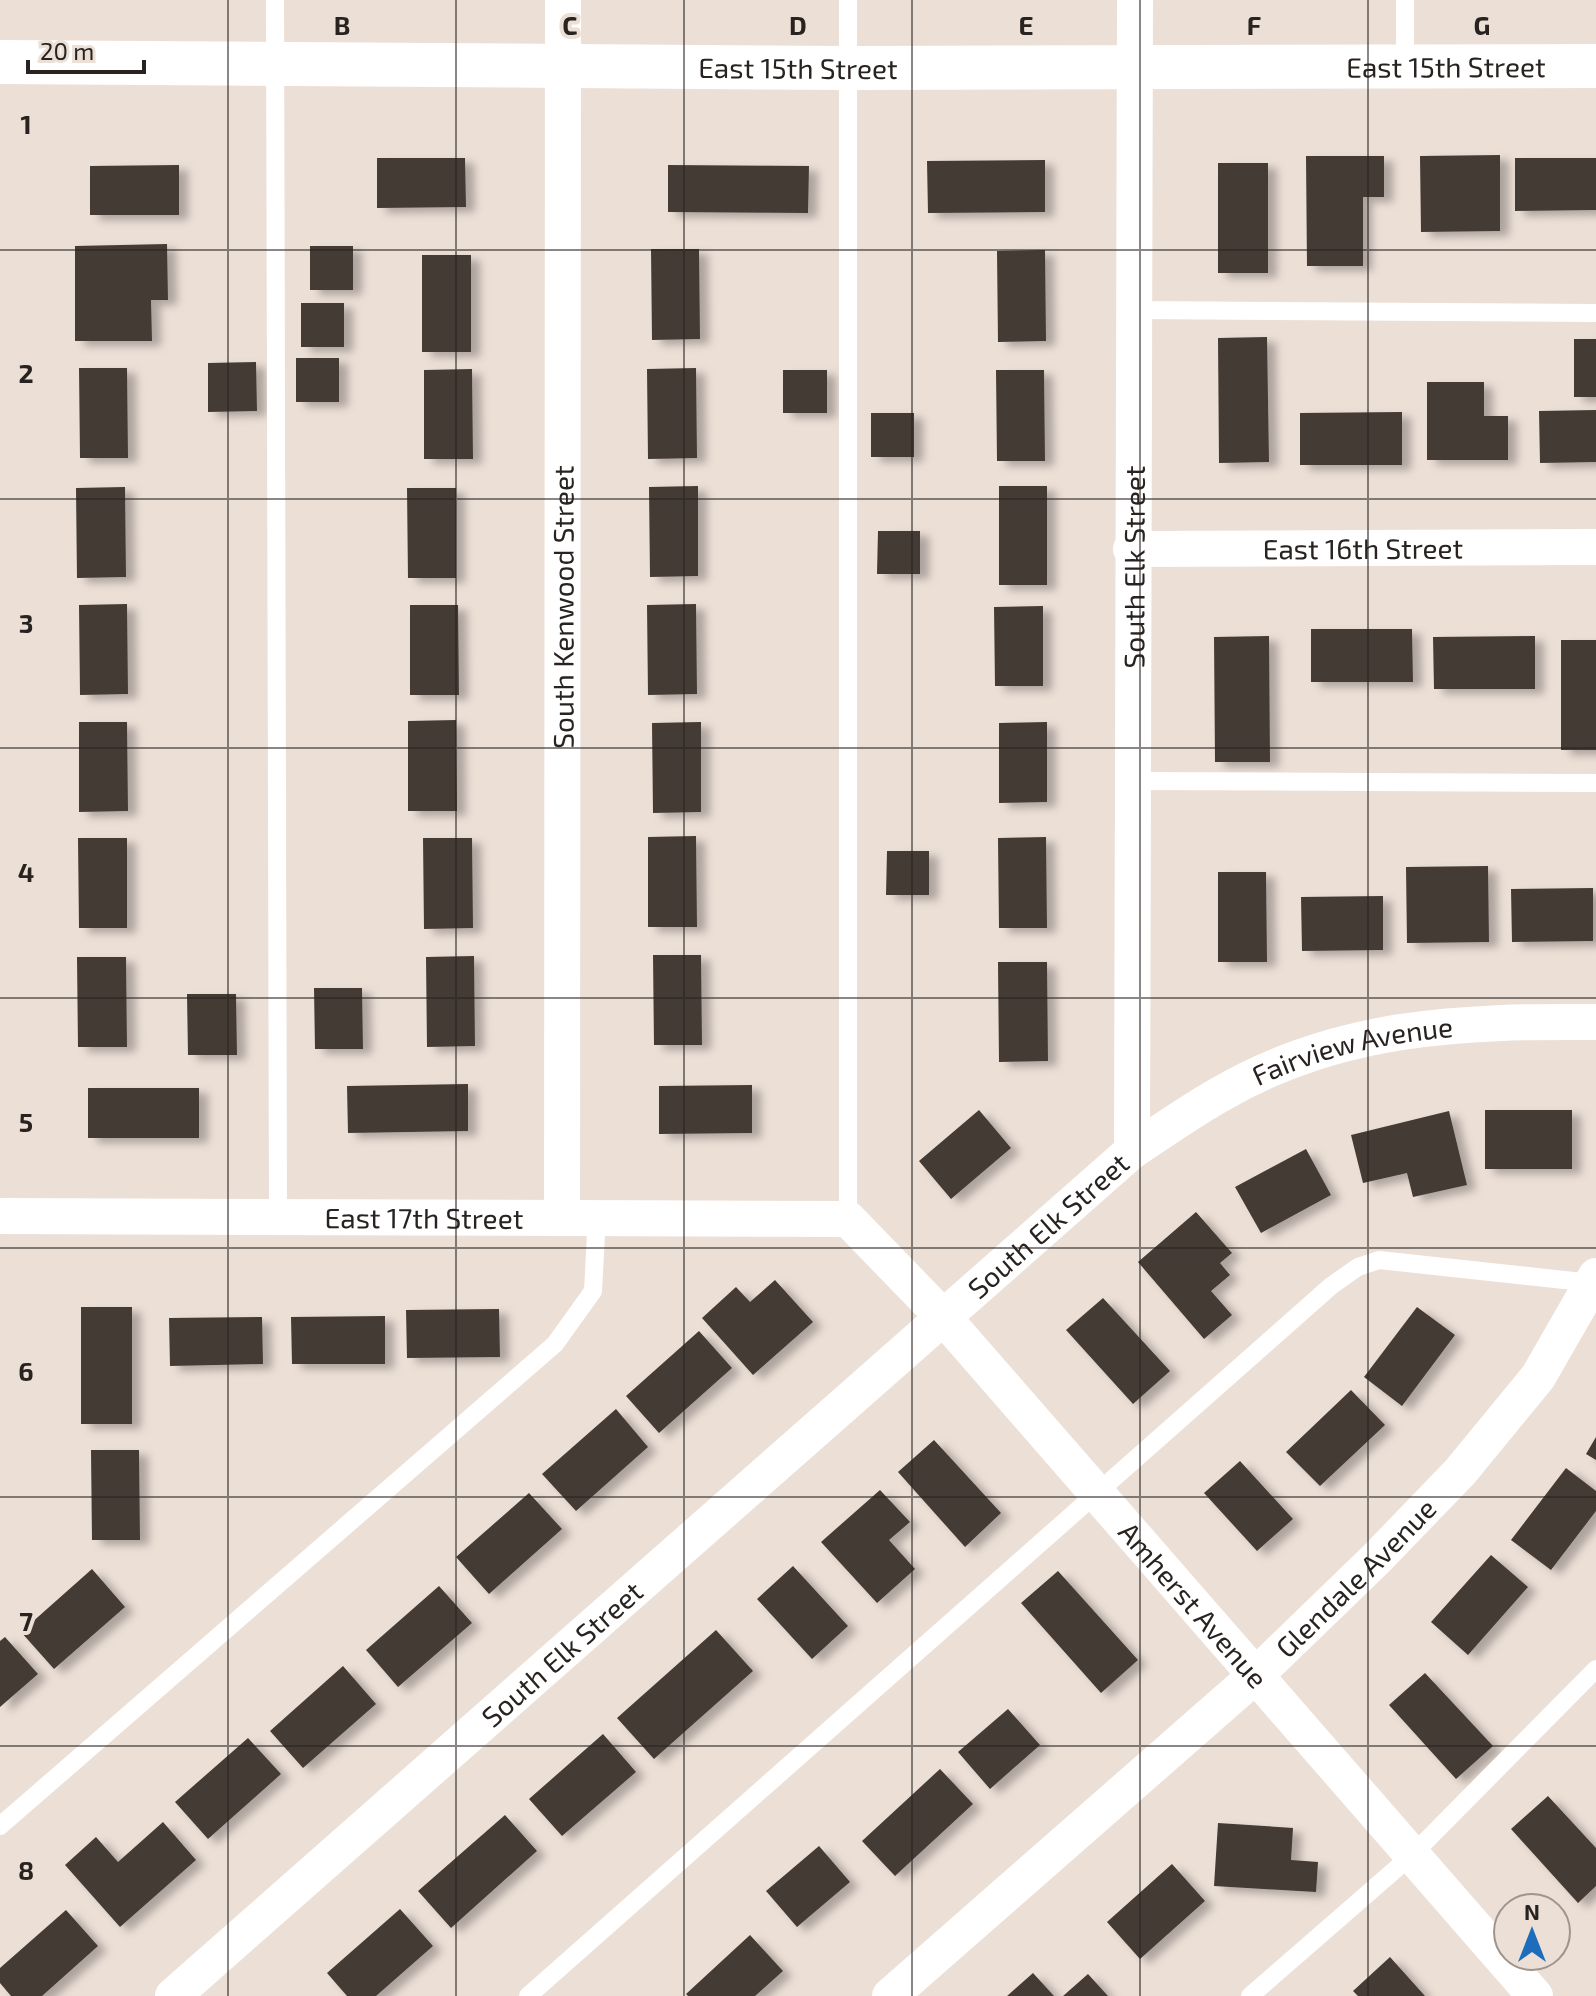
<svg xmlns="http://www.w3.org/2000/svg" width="1596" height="1996" font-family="'Exo 2',sans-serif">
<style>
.building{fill:#453b34;filter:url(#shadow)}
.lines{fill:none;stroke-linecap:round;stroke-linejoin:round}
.service{stroke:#fff;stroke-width:18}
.minor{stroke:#fff;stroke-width:36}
.secondary{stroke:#fff;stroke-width:44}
.grid{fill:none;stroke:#282320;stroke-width:2;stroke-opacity:0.55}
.labels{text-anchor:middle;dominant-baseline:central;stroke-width:8;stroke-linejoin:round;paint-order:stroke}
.street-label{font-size:28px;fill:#282320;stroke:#ecdfd6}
.grid-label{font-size:26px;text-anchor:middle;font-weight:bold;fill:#282320;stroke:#ecdfd6;stroke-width:8;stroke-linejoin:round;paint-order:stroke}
</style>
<defs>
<filter id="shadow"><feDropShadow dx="9" dy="5" stdDeviation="4" flood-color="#0004"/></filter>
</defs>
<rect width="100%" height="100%" fill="#ecdfd6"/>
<!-- building -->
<path class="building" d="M1500,155V231L1421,232L1420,156Z
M1306,156H1384V197H1363V266H1307Z
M377,158H465L466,207L377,208Z
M1515,158H1596V210L1515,211Z
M1045,160V212L928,213L927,161Z
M1218,163H1268V273H1218Z
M179,165V215H90V166Z
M668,165L809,166L808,213L668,212Z
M167,244L168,300H151L152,341H75V246Z
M310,246H353V290H310Z
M651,249H699L700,339L652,340Z
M1045,250L1046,341L998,342L997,251Z
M422,255H471V352H422Z
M301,303H344V347H301Z
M1267,337L1269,462L1219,463L1218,338Z
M1574,339H1596V397H1574Z
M296,358H339V402H296Z
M256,362L257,411L208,412V363Z
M79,368H127L128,458H80Z
M696,368L697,458L648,459L647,369Z
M472,369L473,459H424V370Z
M783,370H827V413H783Z
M996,370H1044L1045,461H997Z
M1427,382H1484V416H1508V460H1427Z
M1596,410V462L1540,463L1539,411Z
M1402,412V465H1300V413Z
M871,413H914V457H871Z
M698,486V576L650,577L649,487Z
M999,486H1047V585H999Z
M125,487L126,577L77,578L76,488Z
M407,488H456V578H408Z
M878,531H920V574H877Z
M127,604L128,694L80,695L79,605Z
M696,604L697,694L648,695L647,605Z
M410,605H458L459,695H410Z
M1043,606V686H995L994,607Z
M1311,629H1412L1413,682H1311Z
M1269,636L1270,762H1215L1214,637Z
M1535,636V689H1434L1433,637Z
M1561,640H1596V750H1561Z
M456,720L457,811H408V721Z
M79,722H127L128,811L79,812Z
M701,722V812L653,813L652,723Z
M1047,722V802L999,803V723Z
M696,836L697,927H648V837Z
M1046,837L1047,928H999L998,838Z
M78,838H127V928H79Z
M423,838H472L473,928L424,929Z
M887,851H929V895H886Z
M1488,866L1489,942L1407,943L1406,867Z
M1218,872H1266L1267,962H1218Z
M1593,888V941L1512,942L1511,889Z
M1383,896V950L1302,951L1301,897Z
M653,955H701L702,1045H654Z
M474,956L475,1046L427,1047L426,957Z
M77,957H126L127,1047H78Z
M998,962H1047L1048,1061L999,1062Z
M314,988H362L363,1049H315Z
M187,994H236L237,1055H188Z
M468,1084V1131L348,1133L347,1086Z
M752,1085V1133L659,1134V1086Z
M88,1088H199V1138H88Z
M979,1110L1011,1148L951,1199L919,1161Z
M1485,1110H1572V1169H1485Z
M1449,1111L1467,1185L1413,1197L1407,1173L1363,1183L1351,1135Z
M1306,1149L1331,1195L1261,1233L1235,1187Z
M1196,1212L1232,1253L1220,1263L1230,1275L1211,1291L1232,1315L1204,1339L1138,1262Z
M775,1280L813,1322L753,1375L702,1318L736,1287L750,1302Z
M1103,1298L1170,1371L1133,1404L1066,1330Z
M81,1307H132V1424H81Z
M1417,1307L1455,1335L1402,1406L1364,1377Z
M499,1309L500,1357L407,1358L406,1310Z
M385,1316V1364H292L291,1317Z
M262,1317L263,1364L170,1366L169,1318Z
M699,1331L732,1368L659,1433L626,1396Z
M1351,1390L1385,1425L1320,1486L1286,1452Z
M616,1409L648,1447L576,1511L542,1474Z
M1596,1437V1460L1586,1454Z
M934,1440L1001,1513L965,1547L898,1472Z
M91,1450H139L140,1540H92Z
M1240,1461L1293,1519L1257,1551L1204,1493Z
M1566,1468L1596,1491V1511L1551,1570L1511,1540Z
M880,1490L910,1522L889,1540L915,1569L877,1603L821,1542Z
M529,1493L562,1529L489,1594L456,1557Z
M1491,1555L1528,1587L1468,1655L1431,1622Z
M793,1566L848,1626L812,1659L757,1599Z
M92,1569L125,1607L54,1669L21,1632Z
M1058,1571L1138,1660L1101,1693L1021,1603Z
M439,1586L472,1623L398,1687L366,1650Z
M716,1630L753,1671L654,1759L617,1718Z
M5,1637L38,1674L0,1707V1641Z
M343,1666L376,1704L303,1768L270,1731Z
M1425,1673L1493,1746L1456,1779L1389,1705Z
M1008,1709L1040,1745L990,1789L958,1752Z
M603,1734L636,1772L562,1836L529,1799Z
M248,1738L281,1774L208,1839L175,1802Z
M940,1769L973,1804L895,1876L862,1841Z
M1548,1796L1596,1848V1886L1578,1903L1511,1829Z
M505,1815L537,1851L451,1928L418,1891Z
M163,1822L196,1860L120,1927L65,1865L96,1837L118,1862Z
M1218,1823L1293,1828L1291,1860L1318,1862L1316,1892L1214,1886Z
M819,1846L850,1882L797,1927L766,1891Z
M1172,1864L1205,1901L1140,1959L1107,1922Z
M400,1909L433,1946L376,1996H347L327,1973Z
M66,1910L98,1946L42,1996H11L0,1983V1968Z
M750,1935L783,1971L755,1996H688L686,1994Z
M1390,1957L1425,1996H1358L1353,1991Z
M1033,1973L1054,1996H1007Z
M1088,1974L1108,1996H1063Z"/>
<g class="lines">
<!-- service -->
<path class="service" d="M275,0L278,1217
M1405,0V65
M1135,310L1596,313
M1133,781L1596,783
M848,1219V0
M0,1826L555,1344L593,1291L597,1215
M528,1996L1331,1286L1358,1267L1379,1260L1592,1283
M1250,1996L1412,1855L1596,1669"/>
<!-- minor -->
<g class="minor">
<path id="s1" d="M1131,549L1596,547"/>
<path id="s2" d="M1132,1151L1135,0"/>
<path id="s3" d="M562,1215L563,0"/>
<path id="s4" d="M0,1216L848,1219L944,1318L1535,1996"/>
<path id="s5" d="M173,1996L1132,1151C1161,1132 1189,1112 1219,1095C1338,1025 1463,1021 1596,1022"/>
<path id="s6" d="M890,1996L1255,1676L1377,1558L1460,1472L1538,1377L1596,1276"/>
</g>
<!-- secondary -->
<path class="secondary" id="s7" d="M0,62L848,68L1596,66"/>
</g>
<!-- grid -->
<path class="grid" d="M228,0V1996M456,0V1996M684,0V1996M912,0V1996M1140,0V1996M1368,0V1996M0,250H1596M0,499H1596M0,748H1596M0,998H1596M0,1248H1596M0,1497H1596M0,1746H1596"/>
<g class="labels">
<!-- street labels -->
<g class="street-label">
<text stroke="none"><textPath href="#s7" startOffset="1446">East 15th Street</textPath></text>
<text stroke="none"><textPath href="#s7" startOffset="798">East 15th Street</textPath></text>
<text stroke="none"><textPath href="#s1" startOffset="232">East 16th Street</textPath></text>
<text stroke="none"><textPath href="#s2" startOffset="584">South Elk Street</textPath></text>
<text stroke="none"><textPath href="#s3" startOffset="608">South Kenwood Street</textPath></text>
<text stroke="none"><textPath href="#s5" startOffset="1524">Fairview Avenue</textPath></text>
<text stroke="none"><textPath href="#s4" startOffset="424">East 17th Street</textPath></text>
<text stroke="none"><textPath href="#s5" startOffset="1166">South Elk Street</textPath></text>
<text stroke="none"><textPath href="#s6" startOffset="626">Glendale Avenue</textPath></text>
<text stroke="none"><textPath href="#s4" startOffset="1366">Amherst Avenue</textPath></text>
<text stroke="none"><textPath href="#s5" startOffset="518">South Elk Street</textPath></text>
</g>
</g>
<g class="grid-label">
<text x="342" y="35">B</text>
<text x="570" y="35">C</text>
<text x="798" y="35">D</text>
<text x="1026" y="35">E</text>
<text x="1254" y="35">F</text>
<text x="1482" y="35">G</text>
<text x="26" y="134">1</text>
<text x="26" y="383">2</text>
<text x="26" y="633">3</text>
<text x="26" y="882">4</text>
<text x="26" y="1132">5</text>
<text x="26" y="1381">6</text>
<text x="26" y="1631">7</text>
<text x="26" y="1880">8</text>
</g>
<!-- north arrow -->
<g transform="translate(1532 1932)"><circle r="38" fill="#ecdfd6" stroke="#9e948d" stroke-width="2"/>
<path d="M0-6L14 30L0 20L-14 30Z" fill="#1e6dbc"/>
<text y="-12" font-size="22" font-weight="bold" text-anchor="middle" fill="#282320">N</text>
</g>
<!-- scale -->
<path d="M28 60v12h116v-12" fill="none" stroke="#282320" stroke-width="4"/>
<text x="40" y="60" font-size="24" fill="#282320" stroke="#ecdfd6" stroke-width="6" paint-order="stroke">20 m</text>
</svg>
